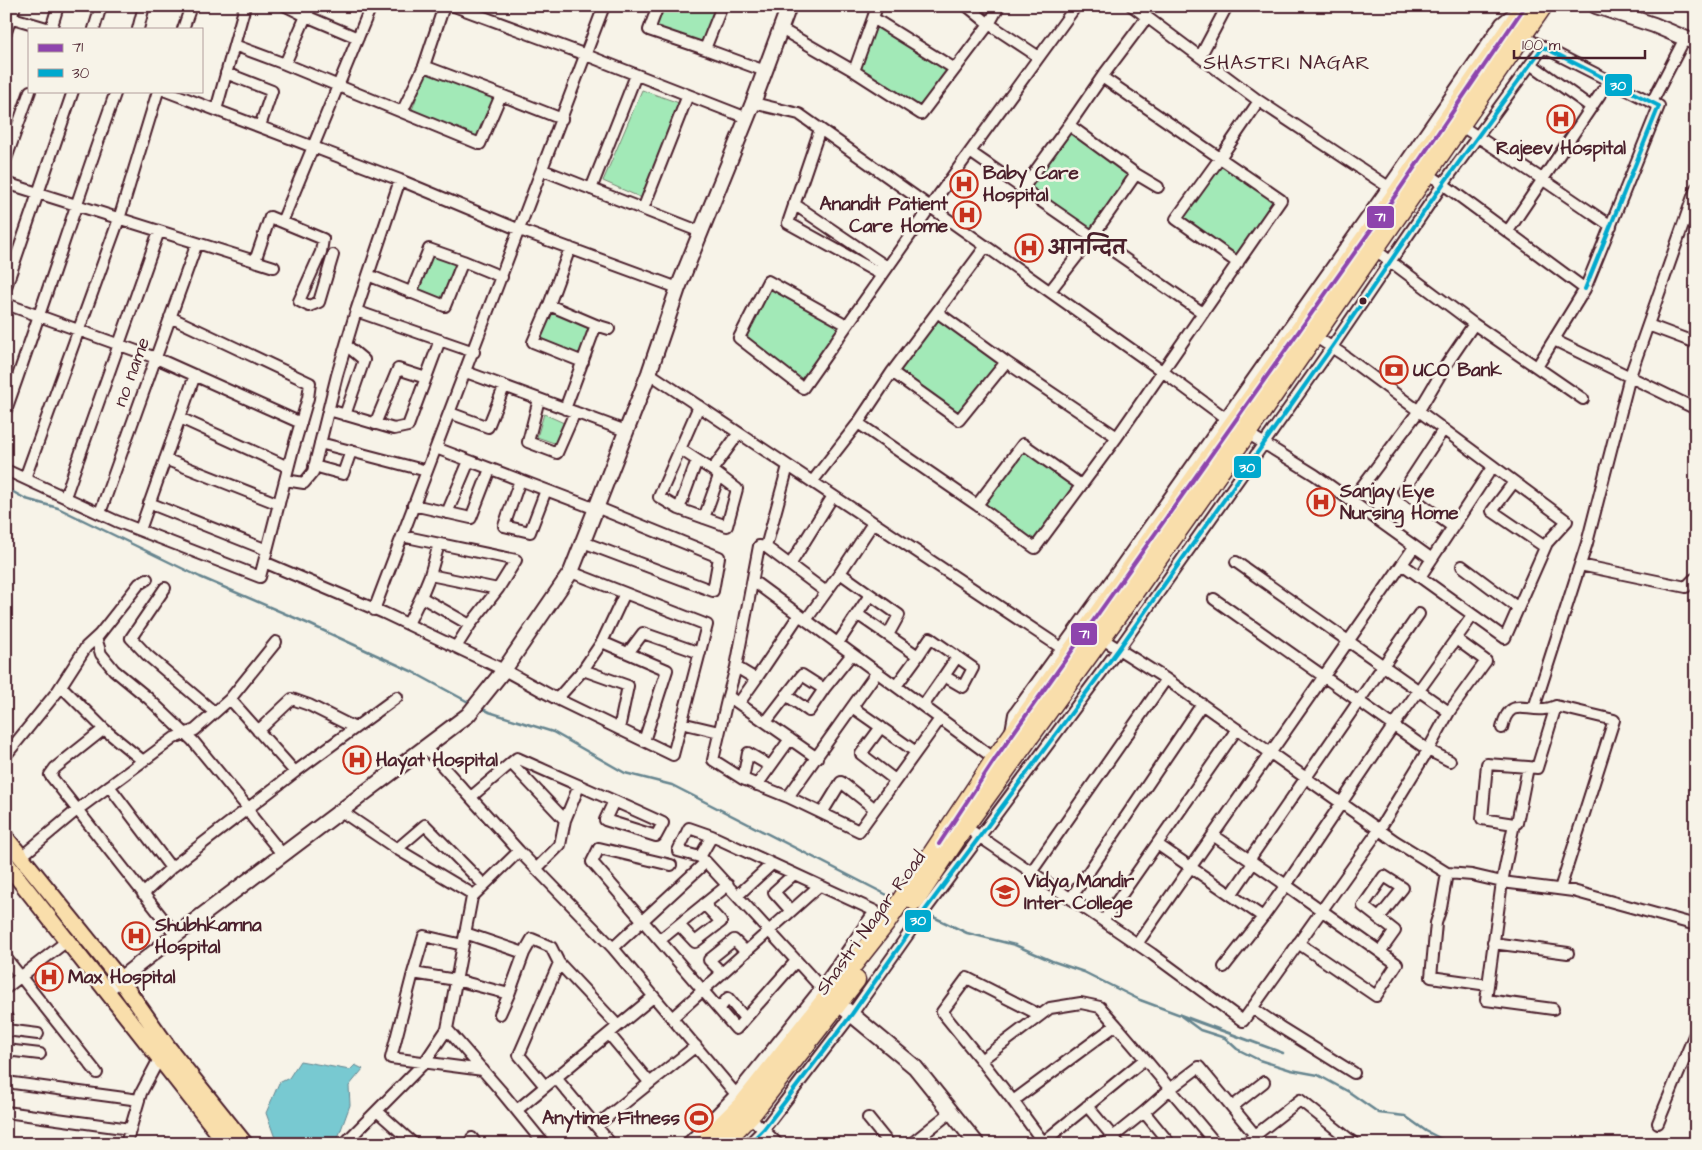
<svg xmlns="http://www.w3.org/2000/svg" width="1702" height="1150" font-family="'Architects Daughter','Playpen Sans Deva',sans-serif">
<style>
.green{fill:#a2e9b7;stroke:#768471}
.water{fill:#78c9d1;stroke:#66858f}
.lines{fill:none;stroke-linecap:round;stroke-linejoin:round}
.stream{stroke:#66858f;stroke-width:2.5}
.street-casing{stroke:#4a1f2b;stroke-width:14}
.secondary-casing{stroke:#4a1f2b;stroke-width:18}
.primary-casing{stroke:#4a1f2b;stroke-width:19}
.highway-casing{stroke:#4a1f2b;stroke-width:21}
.street{stroke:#f7f3e8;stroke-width:10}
.secondary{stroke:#f7f3e8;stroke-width:14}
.primary{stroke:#f9deab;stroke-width:15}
.highway{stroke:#f9deab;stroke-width:18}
.bus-1-casing{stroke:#f7f3e8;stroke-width:8}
.bus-2-casing{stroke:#f7f3e8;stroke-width:8}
.bus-1{stroke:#8e44ad;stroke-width:4}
.bus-2{stroke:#00a9ce;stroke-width:4}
.bus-dot{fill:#4a1f2b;stroke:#f7f3e8;stroke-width:2}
.labels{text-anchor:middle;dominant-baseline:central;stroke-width:5;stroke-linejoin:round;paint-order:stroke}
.poi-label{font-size:19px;font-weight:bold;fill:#4a1f2b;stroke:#f7f3e8;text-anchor:start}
.street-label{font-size:19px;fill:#4a1f2b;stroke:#f7f3e8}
.neighbourhood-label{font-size:20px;letter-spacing:1px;fill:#4a1f2b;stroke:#f7f3e8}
.line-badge{stroke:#f7f3e8;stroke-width:2}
.badge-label{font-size:14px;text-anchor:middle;font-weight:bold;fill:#fff}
</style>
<rect width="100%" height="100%" fill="#f7f3e8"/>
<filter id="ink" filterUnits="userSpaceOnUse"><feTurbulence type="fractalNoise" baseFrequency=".02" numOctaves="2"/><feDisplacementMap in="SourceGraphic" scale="10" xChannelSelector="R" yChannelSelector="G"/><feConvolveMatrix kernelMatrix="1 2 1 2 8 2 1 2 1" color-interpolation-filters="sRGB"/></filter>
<g filter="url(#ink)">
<!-- green -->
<path class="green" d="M662,6H716L702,45L654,28Z
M875,24L950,70L919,109L858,69Z
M426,72L494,98L478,137L412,110Z
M642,90L682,104L642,198L603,181Z
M1070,131L1130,174L1091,232L1030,188Z
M1221,164L1274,200L1236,257L1181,217Z
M431,254L457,264L442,302L415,290Z
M770,287L839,327L801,380L745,335Z
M551,310L591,327L580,355L540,339Z
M938,318L1001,362L959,416L899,371Z
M544,414L564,423L557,444L537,437Z
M1024,450L1076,486L1034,543L982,504Z"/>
<!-- water -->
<path class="water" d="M300,1061L350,1070L355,1065L363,1069L349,1086L350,1105L338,1138L332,1144H283L275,1138L266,1113L279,1083L289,1078Z"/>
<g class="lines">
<!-- stream -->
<path class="stream" d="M6,488L26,499L58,508L200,577L309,624L411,671L472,704
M479,707L489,712L553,732L625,773L672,785L895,899
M927,914L967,933L1015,945L1052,961L1084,972L1140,1000L1283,1053L1181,1016L1200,1030L1225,1038L1237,1049L1259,1060L1291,1070L1318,1075L1349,1092L1379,1113L1405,1116L1426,1131L1451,1144"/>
<!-- street casing -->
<g class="street-casing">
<path id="street" d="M311,6L306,16L358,38
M454,6L586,55L747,118
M658,6L649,30L705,49
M722,6L705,49L765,71
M967,6L989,24L999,6
M1132,6L1259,101L1393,190
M6,16L50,29
M873,18L877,6
M51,29L58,6
M94,29L101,6
M138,29L144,6
M183,29L191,6
M781,29L854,71
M6,32L15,6
M1522,36L1543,47
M234,45L285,64L306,16L286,6
M1200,57L1227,6
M285,64L480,144L501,95L562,119
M1531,64L1591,107
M424,66L444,6
M955,69L873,18L854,71L921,114L989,24L1039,57
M226,73L272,91L260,126
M1102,77L1147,17
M166,91L400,180L520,230L678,288
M1652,102L1685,38
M753,103L799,114L1162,371L1228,420
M216,110L245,6
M402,112L424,66L501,95
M1069,125L1102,77L1220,158L1259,101
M1460,125L1542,179L1611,226
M820,129L788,223L882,275
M970,152L1203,313
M6,159L30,91
M543,170L701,232
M1427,173L1443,184L1585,289L1537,367
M1136,174L1158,187
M6,183L274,267
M1023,188L1069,125L1136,174L1092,237L1050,291
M591,189L636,75
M794,204L887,267
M643,209L688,95
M1508,231L1609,81
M1374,249L1474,324L1583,399
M333,255L319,302L309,306L299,301L321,252L323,239L282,222L371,6
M255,261L270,217L282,222
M368,275L445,306L463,261L502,277
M6,287L73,91
M411,293L429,249L463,261
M6,304L156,358L301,423
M549,305L570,248
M356,311L474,352
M937,312L986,246
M847,325L768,281L739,338L803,388L930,207L1076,6
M1648,325L1696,343
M1313,335L1342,354L1567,521L1547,543L1505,638L1402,564
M1554,340L1696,409
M583,362L533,342L549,305L596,325
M1006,362L937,312L892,372L959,420L1006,362L1117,437L1281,200L1220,158L1176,219L1238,263
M466,372L626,431
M892,372L858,423L977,505
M649,373L1066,651
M539,399L528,442L557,453L575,412
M699,406L659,497L679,509L727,526L737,489L712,470L739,433
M565,409L596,325L609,329
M6,410C44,304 78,197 116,91
M329,410L394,429L408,426L440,340
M450,413L488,427L504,387
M345,415L364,360L346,345
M180,418L288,467
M375,424L398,369L426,378
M1443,430L1403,491L1453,527
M1247,433L1315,475L1432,559
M320,443L427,471
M436,448L596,509
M680,449L712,470
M165,459L279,504
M314,466L343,474L351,451
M6,470L116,521L260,577L292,453L308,398L310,383L170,317
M25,478L119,219L158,91
M285,480L304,483L313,472L337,375L356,311L400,180
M520,480L504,526L530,532L546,490
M812,482L858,423
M1514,482L1492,511L1545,547
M1081,485L1023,444L977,505L1035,548L1117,437
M65,497L159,231
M1351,501L1418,412L1446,365L1474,324
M149,503L267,550
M413,505L471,518L490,469
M679,509L697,460
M100,513L197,243
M447,513L469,461
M704,518L719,476
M140,530L195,375
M402,536L516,560L498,589L430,575L439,544
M583,542L713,591L719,557L596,507
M766,547L788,466
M264,562L384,613L504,670L557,699L673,755L707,625L571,572
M1236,562L1449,712
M790,565L833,496
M1580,565L1686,587L1694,579
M1462,566L1518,608
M840,573L873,523
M430,575L421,597L470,625L498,589
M1420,577L1493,466
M753,581L995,759
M165,588L131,638L147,655L214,712
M1214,599L1428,750L1450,761
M374,610L604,6
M857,614L918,656L930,638L973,668L963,687L944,676L923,706
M806,620L840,573L899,615L888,635
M408,624L421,597
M96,638L101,654L114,670L148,698L193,741L248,808L253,818L283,855
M1101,638L1166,679L1395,841L1447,873L1472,875L1502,882L1573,891L1696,925
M602,642L667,670L644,741
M838,643L870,595
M456,647L470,625
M628,653L643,633L700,653
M736,667L756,679L799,615
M583,670L602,642L625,593
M944,676L957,657
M61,686L104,729L143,761
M896,686L918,656
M824,689L852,654
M728,696L713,760L743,779L788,797L877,672
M230,699L295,772
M557,699L583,670L628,686L619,729
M739,703L756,679
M852,707L916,752
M1534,708L1587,543L1630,376L1696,188
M766,722L802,675L824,689L809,711L786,695
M681,723L719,732
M881,727L861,754L895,780
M1502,728C1509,697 1524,711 1544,709C1548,709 1553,707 1556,706
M104,729L55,768L50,775L176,935
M258,731L292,699L309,705L355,728
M1011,731L1014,714L1113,577L1388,187L1501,23L1517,10
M426,748L519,851L613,948L740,1099
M6,755L57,692L86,647L99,635L139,584L147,579
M817,758L728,696L736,667L759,546L766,547L826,592
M511,763L517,758C566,780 615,801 663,823L656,836L605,820L614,801
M1528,767L1537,768L1556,706L1614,720L1560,889
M743,779L748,753L770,766
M757,785L790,739
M109,786L171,868
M471,797L511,763L565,820L560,845L536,869
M788,797L859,831L940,719
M341,811L397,849
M822,813L841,782L875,809
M565,820L579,786
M961,824L1152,954L1243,1021L1379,830L1428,750L1449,712L1486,661L1456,639
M1514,824L1482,819L1487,764L1528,767L1517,823L1514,824L1502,882L1486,1000L1553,1009
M1157,844L1263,917L1286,885L1213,835
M519,851L472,897L447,1029L500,1090L544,1144
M22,856L77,810L174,738L195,730L230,699L276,642
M700,857L678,851L689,828L712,836
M1249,860L1419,614
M671,865L599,848L592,862L736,1029L796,961
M1032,871L1166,679
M1447,873L1441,908L1436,923L1431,977L1488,985
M143,894L171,868L295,772L397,697
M474,895L397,849L425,825L484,885
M1231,895L1253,863
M737,896L772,864
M1071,898L1202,704
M791,911L774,892L794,874
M1379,918L1403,888L1384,876L1363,906L1395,931L1380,952
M1104,920L1237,729
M679,925L695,942L721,922L704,904
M660,940L728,885
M1298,943L1376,996L1397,964L1286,885L1394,725L1473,615
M1493,943L1568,953
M1137,944L1414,547
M463,945L424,936L413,973L456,980L509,994L524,953L465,933
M613,948L706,862L825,992
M524,953L532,939L551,947L559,963
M6,958L97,1073
M1224,967L1263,917
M413,973L391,1058L483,1070
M722,973L709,960L734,940L746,952
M6,988L67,941
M1252,1008L1280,1027L1354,1073
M719,1009L728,998L745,1018
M500,1014L509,994
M6,1017L7,1018
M672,1018L819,886
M6,1030L38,1034
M609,1034L650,1083
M6,1050L40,1054
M981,1060L942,1012L967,978L1040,1015
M556,1078L611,1144
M6,1082L139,1100
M545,1086L519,1055L559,963L618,1026
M1013,1101L981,1060L1050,1008L1081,1003L1100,1007L1116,1025
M1087,1106L1113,1137L1103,1144
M1232,1107L1264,1082
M517,1110L653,997
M377,1111L414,1144
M6,1112L130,1129
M1144,1112L1170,1089L1199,1067L1255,1135
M749,1116L778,1144
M868,1118L889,1144
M1658,1123L1696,1031
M596,1126L696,1046
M1043,1142L1013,1101L1116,1025L1145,1059
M126,1144L141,1093L160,1057
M344,1144L425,1062L447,1029
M471,1144L472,1138L476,1144
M687,1144L736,1094L821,988L875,911L712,836L700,857L706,862
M749,1144L764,1129L852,1014L926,909L1118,650L1332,347L1443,184L1543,47L1659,106L1585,289
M911,1144L951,1112
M1041,1144L1145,1059L1216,1144
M1119,1144L1113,1137L1144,1112L1170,1144
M1244,1144L1300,1100L1355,1144"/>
</g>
<!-- secondary casing -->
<g class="secondary-casing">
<path id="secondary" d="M1596,6L1654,25L1696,43
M106,990L176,935L468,715L504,670L571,572L649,373L678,288L753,103L789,6
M839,1004L915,1067L977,1144"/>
</g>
<!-- primary casing -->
<g class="primary-casing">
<path id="primary" d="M6,838L119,978L170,1050L245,1144
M6,863L227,1144"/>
</g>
<!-- highway casing -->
<g class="highway-casing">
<path id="highway" d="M915,901L965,826L1128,601L1247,433L1543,6
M703,1144L744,1103L886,923L995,759L1397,193L1525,6
M722,1144L754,1111L856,980"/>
</g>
<!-- street -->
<use href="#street" class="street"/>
<!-- secondary -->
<use href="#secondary" class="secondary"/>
<!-- primary -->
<use href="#primary" class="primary"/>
<!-- highway -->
<use href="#highway" class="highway"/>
<!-- bus-1 casing -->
<g class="bus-1-casing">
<path id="bus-1" d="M939,844L995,759L1397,193L1525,6"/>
</g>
<!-- bus-2 casing -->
<g class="bus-2-casing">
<path id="bus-2" d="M749,1144L764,1129L852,1014L926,909L1118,650L1332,347L1443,184L1543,47L1659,106L1585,289"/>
</g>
<!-- bus-1 -->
<use href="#bus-1" class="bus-1"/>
<!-- bus-2 -->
<use href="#bus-2" class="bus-2"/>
</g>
</g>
<!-- icons -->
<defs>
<g id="hospital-ring" transform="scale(1.4375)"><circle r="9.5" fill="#f7f3e8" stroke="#c8321e" stroke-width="1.5"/><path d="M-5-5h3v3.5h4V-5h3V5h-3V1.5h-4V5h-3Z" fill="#c8321e"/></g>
<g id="bank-ring" transform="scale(1.4375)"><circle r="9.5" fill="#f7f3e8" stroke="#c8321e" stroke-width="1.5"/><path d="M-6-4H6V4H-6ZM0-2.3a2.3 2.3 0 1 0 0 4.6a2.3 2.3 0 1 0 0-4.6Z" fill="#c8321e"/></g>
<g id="school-ring" transform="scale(1.4375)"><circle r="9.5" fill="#f7f3e8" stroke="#c8321e" stroke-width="1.5"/><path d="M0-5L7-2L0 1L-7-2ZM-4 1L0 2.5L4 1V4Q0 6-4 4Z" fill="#c8321e"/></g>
<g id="stadium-ring" transform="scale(1.4375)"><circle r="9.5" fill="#f7f3e8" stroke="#c8321e" stroke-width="1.5"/><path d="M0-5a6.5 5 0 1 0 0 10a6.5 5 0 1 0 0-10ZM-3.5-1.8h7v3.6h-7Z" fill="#c8321e"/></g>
</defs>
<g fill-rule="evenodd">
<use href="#hospital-ring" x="1561" y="119"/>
<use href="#hospital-ring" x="964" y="184"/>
<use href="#hospital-ring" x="967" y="215"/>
<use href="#hospital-ring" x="1029" y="248"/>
<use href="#bank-ring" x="1394" y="370"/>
<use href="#hospital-ring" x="1321" y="502"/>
<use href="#hospital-ring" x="357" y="760"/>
<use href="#school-ring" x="1005" y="892"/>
<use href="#hospital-ring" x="136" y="936"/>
<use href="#hospital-ring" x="49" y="977"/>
<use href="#stadium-ring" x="699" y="1118"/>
</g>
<!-- markers -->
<circle class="bus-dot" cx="1363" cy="301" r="4.5"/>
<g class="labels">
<!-- poi labels -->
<g class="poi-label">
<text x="1561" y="148" text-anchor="middle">Rajeev Hospital</text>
<text x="983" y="173">Baby Care<tspan x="983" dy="22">Hospital</tspan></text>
<text x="948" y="204" text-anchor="end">Anandit Patient<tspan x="948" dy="22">Care Home</tspan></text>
<text x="1048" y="248">आनन्दित</text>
<text x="1413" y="370">UCO Bank</text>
<text x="1340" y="491">Sanjay Eye<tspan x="1340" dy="22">Nursing Home</tspan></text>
<text x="376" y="760">Hayat Hospital</text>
<text x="1024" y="881">Vidya Mandir<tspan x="1024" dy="22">Inter College</tspan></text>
<text x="155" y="925">Shubhkamna<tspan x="155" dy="22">Hospital</tspan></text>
<text x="68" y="977">Max Hospital</text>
<text x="680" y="1118" text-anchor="end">Anytime Fitness</text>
</g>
<!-- street labels -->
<g class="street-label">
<text transform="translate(132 372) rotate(-70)">no name</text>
<text transform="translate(871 923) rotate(-54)">Shastri Nagar Road</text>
</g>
<!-- neighbourhood labels -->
<g class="neighbourhood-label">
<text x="1287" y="63">SHASTRI NAGAR</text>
</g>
</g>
<g class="line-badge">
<rect x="1604" y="73" width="29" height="24" rx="5" fill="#00a9ce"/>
<rect x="1366" y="205" width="29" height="24" rx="5" fill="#8e44ad"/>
<rect x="1233" y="455" width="29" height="24" rx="5" fill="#00a9ce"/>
<rect x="1070" y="622" width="28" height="24" rx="5" fill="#8e44ad"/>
<rect x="904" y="909" width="28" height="24" rx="5" fill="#00a9ce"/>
</g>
<g class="badge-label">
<text x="1618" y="90">30</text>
<text x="1380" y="221">71</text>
<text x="1247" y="472">30</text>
<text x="1084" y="638">71</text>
<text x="918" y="925">30</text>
</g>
<!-- margin -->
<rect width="1702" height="1150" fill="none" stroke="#f7f3e8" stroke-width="25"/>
<rect x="12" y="12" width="1677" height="1125" fill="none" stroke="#4a1f2b" stroke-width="2" filter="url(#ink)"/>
<!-- legend -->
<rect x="28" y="28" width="175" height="65" fill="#f7f3e8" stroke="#b29e9c"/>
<rect x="38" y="44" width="25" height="8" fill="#8e44ad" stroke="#b29e9c"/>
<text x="72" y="52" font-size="15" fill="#4a1f2b">71</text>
<rect x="38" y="69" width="25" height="8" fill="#00a9ce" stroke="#b29e9c"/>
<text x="72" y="78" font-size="15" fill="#4a1f2b">30</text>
<!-- scale -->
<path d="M1514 50v8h131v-8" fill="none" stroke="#4a1f2b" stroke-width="2.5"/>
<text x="1522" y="50" font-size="15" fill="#4a1f2b" stroke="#f7f3e8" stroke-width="4" paint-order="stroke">100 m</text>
</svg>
